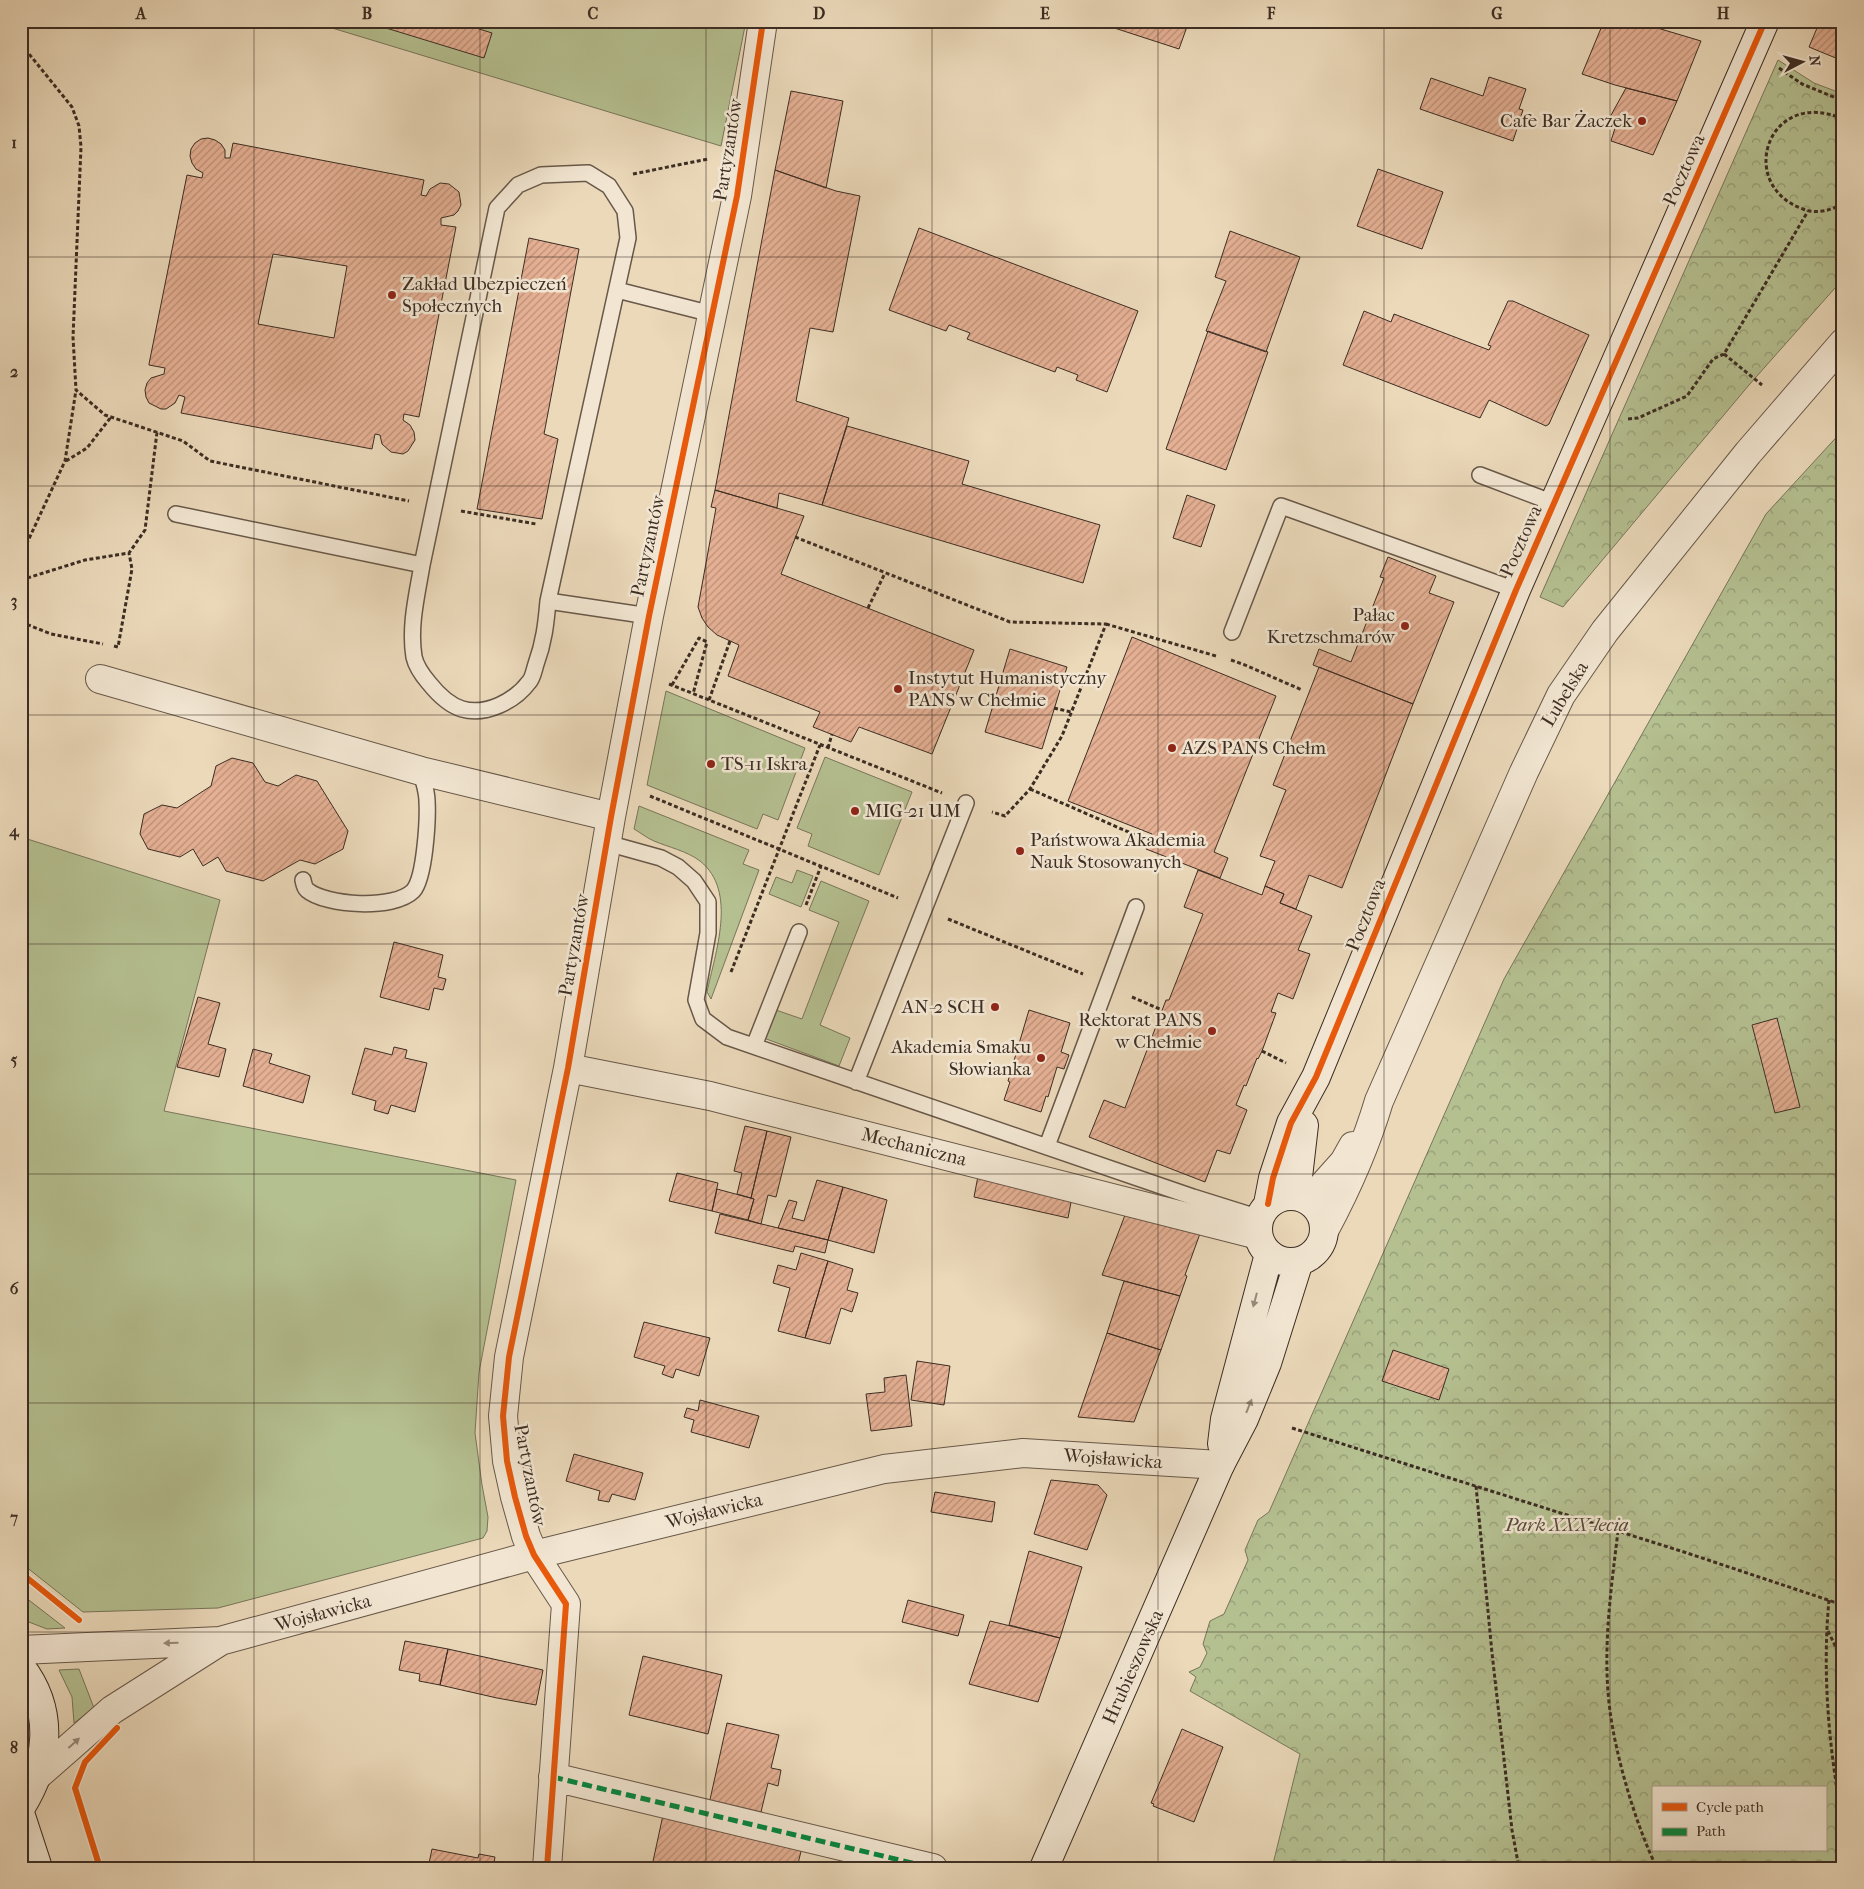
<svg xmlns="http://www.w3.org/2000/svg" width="1864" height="1889" font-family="'IM FELL French Canon',serif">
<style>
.grass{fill:#b5c091;stroke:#78765a}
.forest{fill:url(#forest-crowns);stroke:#78765a;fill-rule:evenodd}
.building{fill:url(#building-hatch);stroke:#3c2d23;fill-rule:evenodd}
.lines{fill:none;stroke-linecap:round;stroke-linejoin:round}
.lane-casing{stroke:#685849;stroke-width:18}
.street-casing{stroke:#685849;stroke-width:30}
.secondary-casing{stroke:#3c2d23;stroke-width:30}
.path{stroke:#3c2d23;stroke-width:3;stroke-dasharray:4 2.5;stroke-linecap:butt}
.lane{stroke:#f2e6d2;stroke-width:15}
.street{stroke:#f2e6d2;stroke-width:28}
.secondary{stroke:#f2e6d2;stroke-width:28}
.quiet{stroke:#00873e;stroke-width:5;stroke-dasharray:10 5;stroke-linecap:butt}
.cycleway-casing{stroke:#f2e6d2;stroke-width:9}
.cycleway{stroke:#e8590c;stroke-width:6}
.oneway{fill:#978a7a}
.grid{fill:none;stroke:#3c2d23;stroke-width:1;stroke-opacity:0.55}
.poi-dot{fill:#8f2418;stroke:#f2e6d2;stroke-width:2}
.labels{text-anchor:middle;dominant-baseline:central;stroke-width:5;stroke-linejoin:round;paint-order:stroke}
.poi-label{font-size:19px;fill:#3c2d23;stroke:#f2e6d2;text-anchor:start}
.street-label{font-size:19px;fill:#3c2d23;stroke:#f2e6d2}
.park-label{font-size:19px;font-style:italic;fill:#544a39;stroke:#f2e6d2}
.neatline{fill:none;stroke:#3c2d23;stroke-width:2}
.grid-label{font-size:16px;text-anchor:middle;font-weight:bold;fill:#3c2d23}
</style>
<defs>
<pattern id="forest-crowns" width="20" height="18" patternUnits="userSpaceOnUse" patternTransform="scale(1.25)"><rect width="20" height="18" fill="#b5c091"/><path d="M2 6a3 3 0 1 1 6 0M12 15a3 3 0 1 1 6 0" fill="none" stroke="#949c76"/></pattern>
<pattern id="building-hatch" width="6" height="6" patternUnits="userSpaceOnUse" patternTransform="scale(1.25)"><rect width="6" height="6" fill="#e5b094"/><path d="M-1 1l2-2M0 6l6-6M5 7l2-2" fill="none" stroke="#bb9078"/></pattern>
</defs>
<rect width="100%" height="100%" fill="#ebd9ba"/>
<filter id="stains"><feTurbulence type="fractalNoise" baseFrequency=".004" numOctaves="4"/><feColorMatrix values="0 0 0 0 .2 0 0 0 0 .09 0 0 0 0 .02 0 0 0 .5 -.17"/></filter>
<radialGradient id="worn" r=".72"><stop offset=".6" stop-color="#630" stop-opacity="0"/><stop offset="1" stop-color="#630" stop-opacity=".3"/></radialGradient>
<!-- grass -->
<path class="grass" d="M309,21H746L721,146Z
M666,691L805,748L778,820L763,814L757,829L647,785Z
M825,757L912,792L879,875L808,846L812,834L797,828Z
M639,806L749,850L743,864L759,870L711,999L707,992C715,953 738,891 700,861C687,851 668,847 654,841C647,838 641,833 634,829Z
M21,837L220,900L164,1111L516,1180L479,1372L475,1433L482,1485L488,1517L487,1531L483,1538L218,1608L83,1612L25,1566L21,1552Z
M797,870L813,876L801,907L769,894L776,877L792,883Z
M821,881L869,901L820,1025L850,1038L839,1066L761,1037L773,1009L802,1019L839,922L809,910Z
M21,1594L65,1628L47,1629L21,1619Z
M79,1669L94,1708L74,1723L72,1697L59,1670Z"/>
<!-- forest -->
<path class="forest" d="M1778,60L1814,83L1843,94V279L1749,385L1563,607L1540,597Z
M1843,430V1868H1272L1300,1754L1190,1691L1196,1677L1189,1672L1200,1667L1207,1653L1203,1644L1210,1621L1224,1614L1248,1560L1245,1550L1258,1520L1269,1512L1504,979L1766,514ZM1653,1788H1825V1850H1653Z"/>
<!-- building -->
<path class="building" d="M388,21H454L492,33L484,58L386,28Z
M1100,21H1189L1179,49L1099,23Z
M1604,21H1634L1701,41L1677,101L1615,85L1582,74Z
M1820,21H1843V61L1809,47Z
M1489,77L1526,89L1519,109L1523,110L1513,141L1420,109L1431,78L1483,96Z
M1626,88L1677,101L1653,155L1611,141L1616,125L1614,118L1610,117Z
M791,91L843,101L826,188L775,170Z
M208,138L215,140L221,144L225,150V158H230L233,143L424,180L421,195L426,196L430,189L440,183L449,184L459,192L461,205L458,211L454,215L441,218V225L456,227L419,417L404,414L403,420L410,425L414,432L415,440L408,451L403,454L391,452L382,444L380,435L375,434L372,449L181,413L185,397L179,395L175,403L166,409H161L149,403L146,397L145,390L147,383L151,378L164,374L165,368L149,365V364L187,175L202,178L203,173L196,169L192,163L190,156L191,149L195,143L201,139ZM273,254L347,266L334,338L258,324Z
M1378,169L1443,192L1422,249L1357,226Z
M775,170L836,191L860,196L833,332L810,328L796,401L849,418L822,505L779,493L777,508L715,490Z
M919,228L1138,311L1107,392L1076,380L1078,375L1057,367L1055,372L967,339L970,333L949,325L946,331L889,310Z
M1230,231L1300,257L1266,352L1206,331L1226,281L1215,277Z
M529,238L579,249L544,434L558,439L542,519L477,509Z
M1508,301H1513L1589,335L1549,424L1546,426L1489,400L1480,418L1343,365L1364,311L1391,322L1394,314L1489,350L1491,346L1488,345Z
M1208,331L1268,352L1226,470L1166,449Z
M847,426L969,461L962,484L1100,525L1083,583L822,505Z
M715,490L804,516L781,574L974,650L932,754L859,727L851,742L813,727L820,712L728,676L739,645L717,635L708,627L702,618L698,607L716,508L711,507Z
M1187,495L1215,505L1201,547L1173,538Z
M1388,557L1436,576L1429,593L1454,602L1413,704L1313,665L1319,649L1351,662L1384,578L1380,577Z
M1132,637L1276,696L1214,852L1228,858L1220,878L1146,849L1152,834L1068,801Z
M1010,649L1067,667L1042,749L985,732Z
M1319,667L1413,704L1342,888L1309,875L1296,909L1280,903L1284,894L1265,886L1275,861L1260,856L1286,790L1273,785Z
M232,758L253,763L265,782L278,786L296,775L317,781L348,831L343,849L315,864L300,860L263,881L226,871L218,857L203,866L193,849L180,857L148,849L140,834L144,814L162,805L177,808L211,786L216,766Z
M1198,870L1262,895L1265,886L1284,894L1280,903L1312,916L1298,950L1310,954L1293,999L1278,993L1271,1012L1276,1013L1262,1051L1258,1059L1257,1058L1246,1086L1244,1085L1236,1105L1247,1110L1230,1154L1217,1150L1205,1182L1089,1137L1104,1100L1125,1108L1166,1000H1169L1203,914L1184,907Z
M394,942L443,955L438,977L446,979L443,990L434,988L429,1010L380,997Z
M198,997L220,1003L208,1044L226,1049L219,1077L177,1067Z
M1029,1010L1070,1023L1061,1052L1069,1055L1064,1069L1057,1067L1048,1097L1046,1096L1041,1112L1004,1100L1010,1082L1008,1081Z
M1777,1018L1800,1107L1775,1113L1752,1025Z
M394,1047L407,1050L405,1058L427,1063L415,1112L391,1105L388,1114L374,1110L376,1101L352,1094L365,1048L392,1055Z
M253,1049L272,1054L269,1063L310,1076L303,1103L243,1086Z
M745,1126L767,1131L751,1198L737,1194L742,1173L734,1171Z
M767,1131L791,1137L776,1197L768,1195L761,1224L748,1220L754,1199L751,1198Z
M677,1173L718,1183L712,1211L669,1201Z
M978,1176L1072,1197L1068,1218L974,1197Z
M817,1180L843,1187L828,1240L778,1228L789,1200L797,1202L792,1218L804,1221Z
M843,1187L887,1200L874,1253L828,1240Z
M717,1189L754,1199L748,1220L712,1211Z
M1127,1210L1202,1228L1185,1275L1187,1276L1180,1296L1102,1275Z
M720,1214L828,1240L825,1253L795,1246L793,1252L715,1233Z
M801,1253L828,1261L805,1338L778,1331L790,1288L773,1283L778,1265L796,1270Z
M828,1261L853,1269L847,1290L858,1293L852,1312L841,1308L830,1344L805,1338Z
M1124,1281L1180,1296L1161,1350L1107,1333Z
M644,1322L710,1338L699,1376L676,1369L673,1378L662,1374L665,1366L634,1357Z
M1107,1333L1161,1350L1134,1422L1078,1417Z
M1393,1350L1449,1369L1439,1400L1382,1381Z
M917,1361L950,1366L944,1405L911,1400Z
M906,1375L912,1426L871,1431L866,1394L885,1392L884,1378Z
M700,1400L759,1416L749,1448L691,1432L694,1420L684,1417L687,1408L698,1411Z
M574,1454L643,1473L635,1500L612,1494L609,1502L598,1500L600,1491L566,1481Z
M1051,1480L1098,1485L1107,1495L1087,1550L1034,1534Z
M935,1492L995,1502L992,1522L931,1512Z
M1029,1551L1082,1567L1060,1638L1009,1625Z
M908,1600L964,1615L958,1636L902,1622Z
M990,1621L1060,1638L1038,1702L969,1684Z
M405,1641L448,1649L440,1685L419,1681L420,1674L399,1670Z
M448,1649L543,1670L536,1705L497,1698L440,1685Z
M643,1656L722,1675L708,1734L629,1715Z
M727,1723L779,1735L771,1768L781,1770L778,1786L768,1783L760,1816L709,1804Z
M1182,1729L1223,1747L1194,1822L1153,1806L1154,1804L1151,1803Z
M663,1815L802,1847L797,1868H660L652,1866Z
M432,1849L478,1858L479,1854L495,1857L494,1863L513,1868H428Z"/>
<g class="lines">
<!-- lane casing -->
<g class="lane-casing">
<path id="lane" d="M617,290L712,314
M1480,475L1554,503
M176,514L422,565C417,595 409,626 414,657C416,666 423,676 429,683C437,693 449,705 462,709C486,716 515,701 529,682C533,678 534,670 536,664C544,642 546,624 548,601L628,238L625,211L609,186L588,173L541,175L518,185L497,208L422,565
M548,601L649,616
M1232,632L1281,506L1516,590
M607,843L661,858L678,867L694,881L708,902V933L696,1000L703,1019L727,1037L1193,1197L1260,1218
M303,880C304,884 304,887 307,890C326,906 394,910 413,891C425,878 428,819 427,801C427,791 423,781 421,771
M754,1046L799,932
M856,1082L966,803
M1047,1146L1136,907"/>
</g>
<!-- street casing -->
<g class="street-casing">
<path id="street" d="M100,679L421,771L611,817
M568,1068L710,1096L1258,1235
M1310,1200L1344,1162L1353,1146
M1325,1229C1348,1186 1365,1148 1379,1101L1524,772L1561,695L1605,631L1748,453L1843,343
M21,1650L220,1641L534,1555L884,1469L1023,1453L1220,1465
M38,1775L112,1710L219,1642
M553,1777L933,1868
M547,1868L566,1604L534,1555L526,1536L515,1497L507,1461L503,1416L509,1357L568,1068L611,817L649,616L737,196L763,21"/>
</g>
<!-- secondary casing -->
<g class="secondary-casing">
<path id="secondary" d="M1258 1229a33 33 0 1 1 66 0a33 33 0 1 1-66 0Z
M1299,1196L1298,1177L1304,1125
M1268,1204L1273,1178L1291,1123L1316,1077L1516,590L1765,21
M1222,1444L1225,1419L1269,1254
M21,1667C55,1711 49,1762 21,1807
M21,1816L38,1868
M1044,1868L1220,1465L1244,1419L1267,1363L1299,1261"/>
</g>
<!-- path -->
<path class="path" d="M21,44L72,107L79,126L81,147L73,337L76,390L105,415L183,441L210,461L409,501
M1779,68L1802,84L1843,101
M1843,119C1768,86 1735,185 1803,209C1815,214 1832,211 1843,203
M633,174L708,159
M1724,354L1762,385
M1628,419L1638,418L1687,396L1713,359L1724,354L1808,211
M66,461L87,448L111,417
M461,511L536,524
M795,537L1010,622L1106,624L1062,736L1030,789L1005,816L992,812
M21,556L65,461L76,390
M21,580L85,560L129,553L145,530L157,432
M868,608L885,573
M21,622L51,634L103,644
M1106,624L1216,656
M114,646L118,647L132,569L129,553
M1231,660L1245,665L1302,690
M669,684L942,793
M672,685L699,638L707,642L693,694
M709,700L730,641
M1054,708L1071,712
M828,748L832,734
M1030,789L1149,841
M650,796L898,898
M806,905L821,866
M948,919L1083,974
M731,972L820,745
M1132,997L1162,1010
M1262,1051L1286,1063
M1292,1428L1687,1553L1843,1605
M1476,1486L1492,1653L1512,1830L1519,1868
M1618,1531C1611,1590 1602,1651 1610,1711C1616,1757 1636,1826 1657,1868
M1829,1600C1822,1673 1829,1751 1843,1823
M1828,1631L1843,1662
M96,1857L100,1868"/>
<!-- lane -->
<use href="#lane" class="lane"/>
<!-- street -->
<use href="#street" class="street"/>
<!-- secondary -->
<use href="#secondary" class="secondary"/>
<!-- quiet -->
<path class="quiet" d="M553,1777L933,1868"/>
<!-- cycleway casing -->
<g class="cycleway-casing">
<path id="cycleway" d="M1268,1204L1273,1178L1291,1123L1316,1077L1516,590L1765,21
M21,1573L79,1620
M100,1868L75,1788L85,1762L117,1728
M547,1868L566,1604L534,1555L526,1536L515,1497L507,1461L503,1416L509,1357L568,1068L611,817L649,616L737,196L763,21"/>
</g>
<!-- cycleway -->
<use href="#cycleway" class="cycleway"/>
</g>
<!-- one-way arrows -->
<defs><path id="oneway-solid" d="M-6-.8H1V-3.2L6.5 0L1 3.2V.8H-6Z" transform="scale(1.25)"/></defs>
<g class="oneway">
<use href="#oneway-solid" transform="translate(1255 1300) rotate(105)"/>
<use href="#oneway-solid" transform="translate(1249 1406) rotate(-68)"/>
<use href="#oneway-solid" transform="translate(171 1643) rotate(178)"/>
<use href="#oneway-solid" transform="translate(74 1743) rotate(-42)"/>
</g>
<!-- grid -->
<path class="grid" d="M254,21V1868M480,21V1868M706,21V1868M932,21V1868M1158,21V1868M1384,21V1868M1610,21V1868M21,257H1843M21,486H1843M21,715H1843M21,944H1843M21,1174H1843M21,1403H1843M21,1632H1843"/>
<!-- markers -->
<g class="poi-dot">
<circle cx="1642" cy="121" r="5"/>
<circle cx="392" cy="295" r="5"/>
<circle cx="1405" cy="626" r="5"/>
<circle cx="898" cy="689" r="5"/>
<circle cx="1172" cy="748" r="5"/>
<circle cx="711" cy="764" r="5"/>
<circle cx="855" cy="811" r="5"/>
<circle cx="1020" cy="851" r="5"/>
<circle cx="995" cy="1007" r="5"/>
<circle cx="1212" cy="1031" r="5"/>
<circle cx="1041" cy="1058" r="5"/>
</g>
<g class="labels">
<!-- poi labels -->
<g class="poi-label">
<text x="1632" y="121" text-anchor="end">Cafe Bar Żaczek</text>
<text x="402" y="284">Zakład Ubezpieczeń<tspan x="402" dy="22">Społecznych</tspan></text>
<text x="1395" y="615" text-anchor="end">Pałac<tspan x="1395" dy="22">Kretzschmarów</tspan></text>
<text x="908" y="678">Instytut Humanistyczny<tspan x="908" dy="22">PANS w Chełmie</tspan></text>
<text x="1182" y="748">AZS PANS Chełm</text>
<text x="721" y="764">TS-11 Iskra</text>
<text x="865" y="811">MIG-21 UM</text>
<text x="1030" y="840">Państwowa Akademia<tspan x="1030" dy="22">Nauk Stosowanych</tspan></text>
<text x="985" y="1007" text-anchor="end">AN-2 SCH</text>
<text x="1202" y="1020" text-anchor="end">Rektorat PANS<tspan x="1202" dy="22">w Chełmie</tspan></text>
<text x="1031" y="1047" text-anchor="end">Akademia Smaku<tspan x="1031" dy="22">Słowianka</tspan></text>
</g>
<!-- street labels -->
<g class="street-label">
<text transform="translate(728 150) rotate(-81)">Partyzantów</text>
<text transform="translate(1684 170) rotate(-66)">Pocztowa</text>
<text transform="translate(1521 541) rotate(-66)">Pocztowa</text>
<text transform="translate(648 546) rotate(-78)">Partyzantów</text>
<text transform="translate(1565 694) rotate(-59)">Lubelska</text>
<text transform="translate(1366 915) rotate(-68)">Pocztowa</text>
<text transform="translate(574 945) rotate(-80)">Partyzantów</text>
<text transform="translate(914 1147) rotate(14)">Mechaniczna</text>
<text transform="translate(1113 1459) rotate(4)">Wojsławicka</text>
<text transform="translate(530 1475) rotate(79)">Partyzantów</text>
<text transform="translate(714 1511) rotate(-14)">Wojsławicka</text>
<text transform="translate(323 1613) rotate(-15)">Wojsławicka</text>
<text transform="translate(1133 1667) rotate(-66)">Hrubieszowska</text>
</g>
<!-- park labels -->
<g class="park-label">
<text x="1567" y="1525">Park XXX-lecia</text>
</g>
</g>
<!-- margin -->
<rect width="1864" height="1889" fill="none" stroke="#ebd9ba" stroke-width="55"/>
<!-- legend -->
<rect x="1652" y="1786" width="175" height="65" fill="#f2e6d2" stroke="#a99c8c"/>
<rect x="1662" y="1803" width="25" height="8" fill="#e8590c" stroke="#a99c8c"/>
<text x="1696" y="1812" font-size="15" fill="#3c2d23">Cycle path</text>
<rect x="1662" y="1828" width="25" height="8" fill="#00873e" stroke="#a99c8c"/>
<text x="1696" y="1836" font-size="15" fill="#3c2d23">Path</text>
<!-- north arrow -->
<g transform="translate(1802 62) rotate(84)" stroke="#f2e6d2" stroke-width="4" paint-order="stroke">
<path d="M0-4L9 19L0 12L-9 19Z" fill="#3c2d23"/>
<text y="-8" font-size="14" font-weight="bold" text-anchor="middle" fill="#3c2d23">N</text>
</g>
<rect x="28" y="28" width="1808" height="1834" class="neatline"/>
<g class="grid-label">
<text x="141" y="19">A</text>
<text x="367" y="19">B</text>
<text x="593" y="19">C</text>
<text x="819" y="19">D</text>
<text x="1045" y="19">E</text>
<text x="1271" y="19">F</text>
<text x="1497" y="19">G</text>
<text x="1723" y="19">H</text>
<text x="14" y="148">1</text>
<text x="14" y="377">2</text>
<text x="14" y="606">3</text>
<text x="14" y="836">4</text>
<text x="14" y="1065">5</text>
<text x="14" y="1294">6</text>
<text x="14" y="1523">7</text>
<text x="14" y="1753">8</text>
</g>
<rect width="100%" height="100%" filter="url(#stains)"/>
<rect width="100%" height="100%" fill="url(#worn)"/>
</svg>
